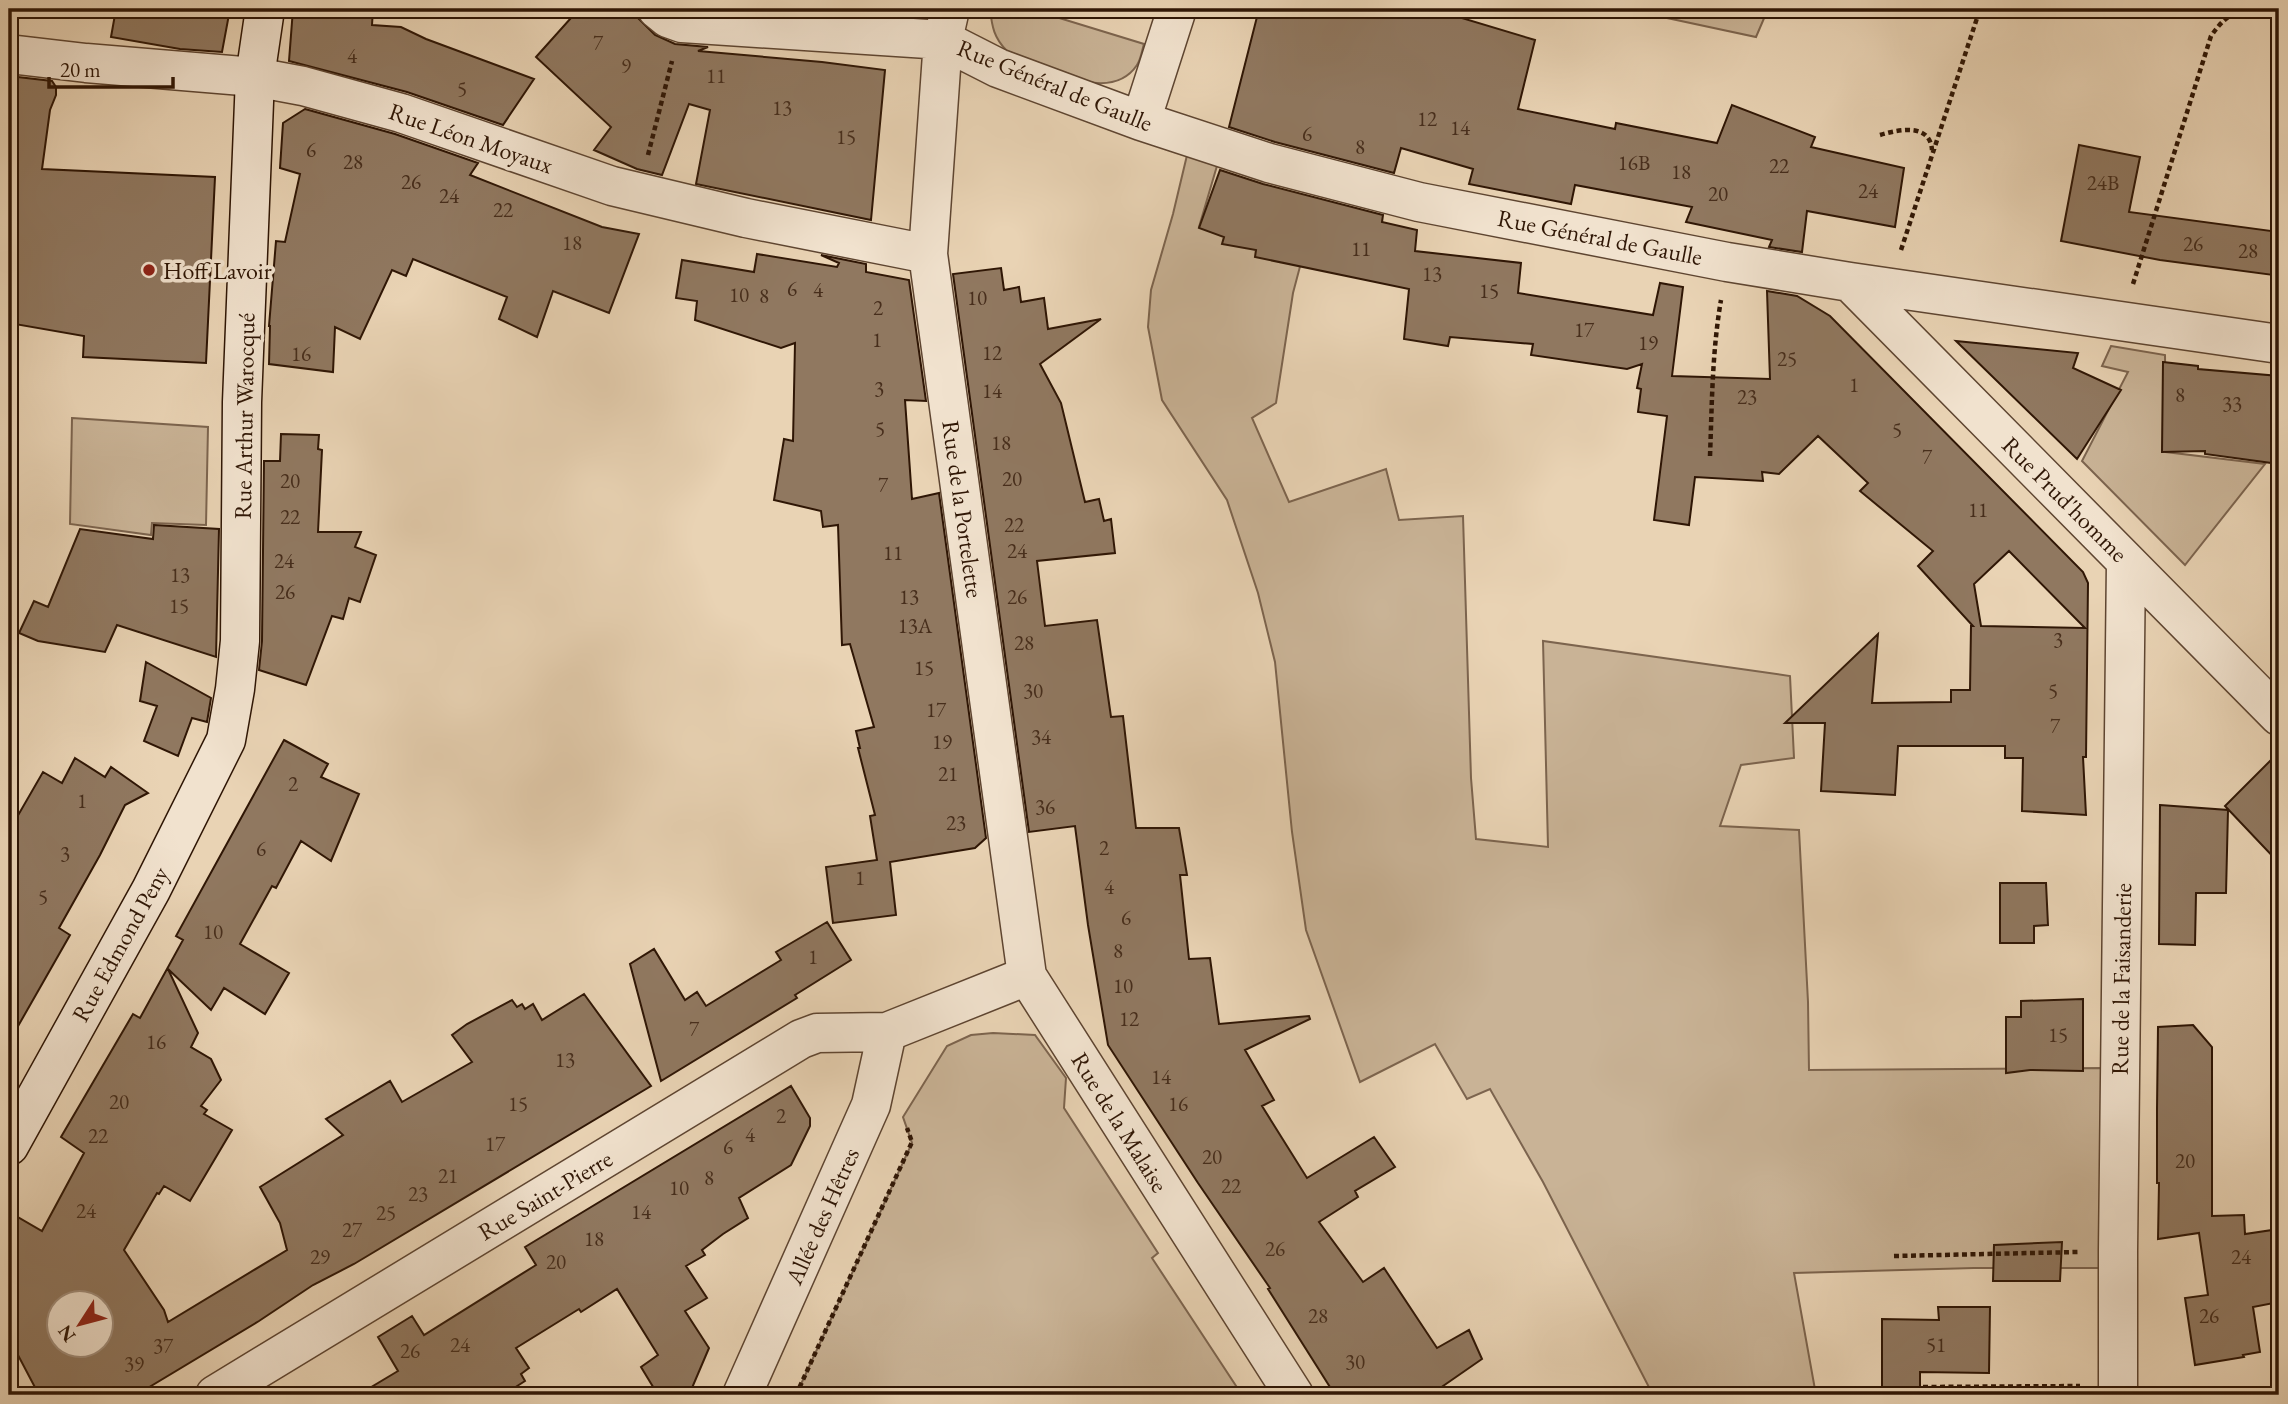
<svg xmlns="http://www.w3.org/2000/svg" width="2288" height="1404" font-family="'EB Garamond',serif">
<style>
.green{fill:#c9b396;stroke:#7c644e;stroke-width:2}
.building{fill:#907860;stroke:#2f1605;stroke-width:2;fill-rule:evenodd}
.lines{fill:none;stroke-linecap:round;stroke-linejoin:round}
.street-casing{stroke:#5e4531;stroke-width:41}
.secondary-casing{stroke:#2f1605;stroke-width:41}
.path{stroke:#2f1605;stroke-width:4.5;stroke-dasharray:5 3.5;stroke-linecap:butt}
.street{stroke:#f1e2ce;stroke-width:38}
.secondary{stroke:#f1e2ce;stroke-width:38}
.poi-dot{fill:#8f2418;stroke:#f1e2ce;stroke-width:2.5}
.labels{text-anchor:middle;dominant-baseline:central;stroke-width:7;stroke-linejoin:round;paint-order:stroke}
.number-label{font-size:21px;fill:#472e1c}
.street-label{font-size:24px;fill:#2f1605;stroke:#f1e2ce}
.poi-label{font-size:24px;fill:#2f1605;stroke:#f1e2ce;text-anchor:start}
</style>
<rect width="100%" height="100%" fill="#e9d3b4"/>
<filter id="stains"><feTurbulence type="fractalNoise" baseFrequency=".00286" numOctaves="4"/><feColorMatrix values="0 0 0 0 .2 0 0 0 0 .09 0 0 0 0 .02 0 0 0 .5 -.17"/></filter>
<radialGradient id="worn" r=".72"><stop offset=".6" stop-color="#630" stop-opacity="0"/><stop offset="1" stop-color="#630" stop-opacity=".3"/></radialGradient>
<!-- green -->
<path class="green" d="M990,9H1030L1144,44C1142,50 1141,59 1137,65C1109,107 1042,65 1007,51C994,38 992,27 990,9Z
M1640,9H1768L1756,37L1653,15L1643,12Z
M1188,151L1219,159L1199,227L1225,233L1302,259L1293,293L1276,403L1252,418L1289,502L1386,469L1399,520L1463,516L1471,778L1476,839L1548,847L1543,641L1790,676L1794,758L1741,765L1720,826L1799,830L1808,1002L1809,1070L2106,1068L2104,1268H1974L1794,1273L1816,1395H1653L1543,1182L1490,1089L1467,1099L1435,1044L1360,1082L1306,930L1292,832L1275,662L1258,593L1227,500L1162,400L1148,327L1151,290L1173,214Z
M2111,346L2165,355L2166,452L2265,464L2185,565L2082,461L2128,372L2102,366Z
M72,418L208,427L206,525L152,523L151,535L70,524Z
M993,1033L1035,1035L1066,1078L1064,1108L1158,1253L1152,1258L1242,1395H796L912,1143L903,1117L947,1046L971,1035Z"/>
<!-- building -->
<path class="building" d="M116,9H230L222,52L180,49L111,37Z
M293,9H373L372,25L401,27L426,39L534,79L503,125L407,92L289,61Z
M579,9H636L637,17L655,35L675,44L708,47L698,51L822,62L885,70L871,220L696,184L710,110L689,104L662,175L637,169L594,150L611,127L536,57Z
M1259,9H1432L1535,40L1518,109L1615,129L1616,123L1717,143L1732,105L1815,137L1811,147L1904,168L1895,227L1807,211L1802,252L1769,247L1772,240L1686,222L1692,207L1575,185L1571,204L1469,184L1473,169L1401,148L1394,173L1275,142L1229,127Z
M9,76L52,81L56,87V95L50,110L42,169L215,177L206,363L83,357L84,336L9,323Z
M305,109L395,134L478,163L470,175L602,227L639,234L609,313L553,291L537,337L499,319L507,297L413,259L406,276L392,270L360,339L335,327L333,372L269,364L270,326H269L276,241L285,242L300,174L280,168L283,123Z
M2079,145L2140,157L2129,212L2279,232L2273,275L2160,260L2061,241Z
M1220,170L1263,184L1383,215L1382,222L1417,230L1415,251L1521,263L1518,293L1653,315L1660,283L1683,287L1672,376L1770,379L1767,291L1797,296L1830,316L2083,572L2088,583L2086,757H2083L2086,815L2022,811L2023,758H2005V746H1898L1895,795L1821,791L1825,723H1785L1878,634L1872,703L1951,702V690H1970L1971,626H1973L1918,566L1933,551L1860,491L1868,483L1818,436L1779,474L1762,472L1763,481L1695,477L1689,525L1654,520L1667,416L1638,412L1641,389L1637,388L1642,364L1627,369L1531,355L1533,344L1450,337L1448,346L1404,339L1409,289L1255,257L1256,250L1222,244L1224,237L1199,228ZM2009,551L2085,628L1981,626L1974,584Z
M757,254L837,267L839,263L821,255L866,264V272L909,280L926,401L905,400L912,499L939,493L986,838L975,848L890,862L896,915L833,923L826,867L877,860L870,816L875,815L858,748H860L856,731L874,727L850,644L842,645L838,525L823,527L821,511L774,500L784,439L793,441L795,343L781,348L695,320L697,301L676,298L682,260L754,272Z
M1001,268L1004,290L1019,287L1021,302L1044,298L1048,329L1101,319L1040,364L1061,403L1085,502L1099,499L1104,521L1111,519L1115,553L1037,561L1045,626L1097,620L1111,717L1123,716L1136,828H1179L1187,875H1180L1189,959L1210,958L1219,1024L1309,1016L1310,1019L1245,1050L1274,1100L1262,1106L1307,1178L1374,1137L1395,1167L1355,1191L1358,1197L1319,1222L1363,1282L1384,1268L1437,1348L1469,1330L1482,1359L1430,1395H1335L1268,1289L1270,1288L1198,1183L1108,1045L1088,925L1075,826L1029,832L953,274Z
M1956,341L2078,353L2073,368L2121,390L2077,459Z
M2163,362L2198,366V369L2279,376V464L2205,454V451L2162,452Z
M281,434L319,435L318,449L322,450L318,532H361L355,547L376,555L360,602L349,598L343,619L332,616L306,685L259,670L262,641L264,461H280Z
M154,525L219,529L216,657L117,625L105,652L38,641L19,633L34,601L48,607L80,529L153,539Z
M146,662L211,698L207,722L192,718L178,756L144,741L157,706L140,701Z
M284,740L328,764L321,777L359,794L331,861L301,841L276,888L272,886L240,944L289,973L265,1014L224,988L211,1010L168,969L198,1033L191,1047L211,1059L221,1080L201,1106L207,1110L204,1114L232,1130L190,1201L164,1186L159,1194L157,1193L124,1250L164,1310L168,1322L287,1250L280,1223L260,1187L343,1135L326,1119L390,1081L402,1102L472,1062L452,1035L467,1024L512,1000L517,1007L522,1004L525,1009L533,1004L542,1020L584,994L651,1086L354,1264L313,1285L259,1321L136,1395H39L9,1338V1212L42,1231L84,1153L61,1137L133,1014L140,1018L183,940L176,936ZM60,1303H102V1345H60Z
M2279,752V863L2225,806Z
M75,758L105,777L111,767L148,793L125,805L100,855L59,928L70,935L9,1042V831L43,772L62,783Z
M2160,805L2228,810L2226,893H2196L2195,945L2159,944Z
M2000,883H2046L2048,925L2034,926V943H2000Z
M827,922L851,960L795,995L797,998L661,1081L630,964L654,949L685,1000L697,992L706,1006L781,960L776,952Z
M2083,999V1071L2030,1070L2006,1073V1017H2021V1001Z
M2193,1025L2212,1047V1216L2244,1215L2245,1234L2279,1229V1302L2253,1307L2260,1352L2243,1355L2244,1357L2195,1365L2185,1298L2208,1295L2199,1233L2158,1239L2159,1183H2157V1109L2158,1027Z
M791,1086L810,1118V1126L791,1165L739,1198L748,1218L723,1234L702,1250L705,1255L686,1266L707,1298L685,1311L709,1348L689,1395H658L641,1367L658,1355L617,1289L581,1312L579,1309L516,1348L529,1368L521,1374L525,1381L503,1395H358L398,1371L378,1337L412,1316L424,1335L536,1265L525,1247Z
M2062,1242L2060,1281H1993L1994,1245Z
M1938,1307H1990L1989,1373L1920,1372V1395H1882V1319L1939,1320Z"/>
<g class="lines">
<!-- street casing -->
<g class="street-casing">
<path id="street" d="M657,9L668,18L682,23L943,40L998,68L1141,121L1269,163L1419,202L1727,262L1850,282L2279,344
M950,9L943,40L928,254L1027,976L1294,1395
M9,54L86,63L255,77L303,86L401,113L612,186L746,218L928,254
M1141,121L1177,9
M1850,282L2279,716
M215,1395L801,1039L817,1033L887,1032L1027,976
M742,1395L871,1105L887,1032
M2118,1395V1251L2126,562"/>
</g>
<!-- secondary casing -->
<g class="secondary-casing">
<path id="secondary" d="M9,1146L151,890L226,740L235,689L240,641L242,402L255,77L265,9"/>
</g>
<!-- path -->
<path class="path" d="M1880,135C1897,130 1930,122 1932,150
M648,155L672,61
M1901,250L1980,9
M2133,284L2211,36C2220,23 2228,15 2242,9
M1710,456C1712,404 1712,352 1721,300
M1894,1256L2078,1252
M1923,1387L2080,1386
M796,1395L912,1142L907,1128"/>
<!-- street -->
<use href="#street" class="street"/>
<!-- secondary -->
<use href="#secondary" class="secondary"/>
</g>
<!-- markers -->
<circle class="poi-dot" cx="149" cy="270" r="7"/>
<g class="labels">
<!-- number labels -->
<g class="number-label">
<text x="598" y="42">7</text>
<text x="352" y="55">4</text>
<text x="626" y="65">9</text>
<text x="716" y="75">11</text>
<text x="462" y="88">5</text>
<text x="782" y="107">13</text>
<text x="1427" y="118">12</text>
<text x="1460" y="127">14</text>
<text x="1307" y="133">6</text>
<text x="846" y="136">15</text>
<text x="1360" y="146">8</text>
<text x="311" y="149">6</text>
<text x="353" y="161">28</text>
<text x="1634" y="162">16B</text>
<text x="1779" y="165">22</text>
<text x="1681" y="171">18</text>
<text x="411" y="181">26</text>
<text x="2103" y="182">24B</text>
<text x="1868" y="190">24</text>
<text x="1718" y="193">20</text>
<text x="449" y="195">24</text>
<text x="503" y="209">22</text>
<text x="572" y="242">18</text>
<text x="2193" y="243">26</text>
<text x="1361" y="248">11</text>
<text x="2248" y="250">28</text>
<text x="1432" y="273">13</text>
<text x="792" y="288">6</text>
<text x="818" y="289">4</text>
<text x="1489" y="290">15</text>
<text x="739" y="294">10</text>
<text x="764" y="295">8</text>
<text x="977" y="297">10</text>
<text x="878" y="307">2</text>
<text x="1584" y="329">17</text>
<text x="877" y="339">1</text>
<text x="1648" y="342">19</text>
<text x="992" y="352">12</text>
<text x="301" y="353">16</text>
<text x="1787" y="358">25</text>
<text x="1854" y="384">1</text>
<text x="879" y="388">3</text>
<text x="992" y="390">14</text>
<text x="2180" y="394">8</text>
<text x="1747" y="396">23</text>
<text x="2232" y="403">33</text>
<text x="880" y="428">5</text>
<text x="1897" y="429">5</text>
<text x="1001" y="442">18</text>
<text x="1927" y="456">7</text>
<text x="1012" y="478">20</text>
<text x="290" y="480">20</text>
<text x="883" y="484">7</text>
<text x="1978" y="509">11</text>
<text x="290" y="516">22</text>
<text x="1014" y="524">22</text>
<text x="1017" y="550">24</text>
<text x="893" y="552">11</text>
<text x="284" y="560">24</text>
<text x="180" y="574">13</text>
<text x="285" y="591">26</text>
<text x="909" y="596">13</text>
<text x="1017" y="596">26</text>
<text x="179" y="605">15</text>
<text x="915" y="625">13A</text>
<text x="2058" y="639">3</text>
<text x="1024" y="642">28</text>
<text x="924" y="667">15</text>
<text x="1033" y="690">30</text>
<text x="2053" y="690">5</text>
<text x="936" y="709">17</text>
<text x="2055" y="725">7</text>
<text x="1041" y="736">34</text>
<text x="942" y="741">19</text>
<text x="948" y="773">21</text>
<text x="293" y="783">2</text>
<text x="82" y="800">1</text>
<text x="1045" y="806">36</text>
<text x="956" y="822">23</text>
<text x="1104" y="847">2</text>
<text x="261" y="848">6</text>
<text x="65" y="853">3</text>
<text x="860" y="877">1</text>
<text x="1109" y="886">4</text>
<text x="43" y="896">5</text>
<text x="1126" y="917">6</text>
<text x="213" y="931">10</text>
<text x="1118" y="950">8</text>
<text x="813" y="956">1</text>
<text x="1123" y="985">10</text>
<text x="1129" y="1018">12</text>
<text x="694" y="1028">7</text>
<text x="2058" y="1034">15</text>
<text x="156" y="1041">16</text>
<text x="565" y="1059">13</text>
<text x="1161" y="1076">14</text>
<text x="119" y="1101">20</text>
<text x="518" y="1103">15</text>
<text x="1178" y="1103">16</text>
<text x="781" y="1115">2</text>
<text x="750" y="1134">4</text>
<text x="98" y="1135">22</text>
<text x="495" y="1143">17</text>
<text x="728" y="1146">6</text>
<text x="1212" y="1156">20</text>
<text x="2185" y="1160">20</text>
<text x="448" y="1175">21</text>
<text x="709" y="1177">8</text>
<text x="1231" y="1185">22</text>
<text x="679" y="1187">10</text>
<text x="418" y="1193">23</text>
<text x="86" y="1210">24</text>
<text x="641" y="1211">14</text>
<text x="386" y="1212">25</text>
<text x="352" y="1229">27</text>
<text x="594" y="1238">18</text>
<text x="1275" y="1248">26</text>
<text x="320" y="1256">29</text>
<text x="2241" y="1256">24</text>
<text x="556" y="1261">20</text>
<text x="1318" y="1315">28</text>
<text x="2209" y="1315">26</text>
<text x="460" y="1344">24</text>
<text x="1936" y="1344">51</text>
<text x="163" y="1345">37</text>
<text x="410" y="1350">26</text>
<text x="1355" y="1361">30</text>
<text x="134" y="1363">39</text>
</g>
<!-- street labels -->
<g class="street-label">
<text transform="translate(1055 85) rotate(22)">Rue Général de Gaulle</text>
<text transform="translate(471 138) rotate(19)">Rue Léon Moyaux</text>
<text transform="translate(1600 237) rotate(11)">Rue Général de Gaulle</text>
<text transform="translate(244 416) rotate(-89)">Rue Arthur Warocqué</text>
<text transform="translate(2065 499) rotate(45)">Rue Prud'homme</text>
<text transform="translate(963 509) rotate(82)">Rue de la Portelette</text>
<text transform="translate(120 944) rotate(-61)">Rue Edmond Peny</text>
<text transform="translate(2121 979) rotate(-89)">Rue de la Faisanderie</text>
<text transform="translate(1120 1122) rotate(58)">Rue de la Malaise</text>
<text transform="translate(545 1195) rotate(-31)">Rue Saint-Pierre</text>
<text transform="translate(822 1216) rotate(-66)">Allée des Hêtres</text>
</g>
<!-- poi labels -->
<g class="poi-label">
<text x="163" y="270">Hoff Lavoir</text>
</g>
</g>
<!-- margin -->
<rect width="2288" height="1404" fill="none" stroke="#e9d3b4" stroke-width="35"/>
<rect x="10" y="10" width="2267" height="1383" fill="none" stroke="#2f1605" stroke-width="3.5"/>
<rect x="18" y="18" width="2253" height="1369" fill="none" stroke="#2f1605" stroke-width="2"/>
<!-- north arrow -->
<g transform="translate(80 1324) rotate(234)"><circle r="33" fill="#f1e2ce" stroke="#a3907e" stroke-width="2"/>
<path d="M0-5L12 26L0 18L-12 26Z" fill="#8f2418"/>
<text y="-10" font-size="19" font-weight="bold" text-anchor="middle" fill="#2f1605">N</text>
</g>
<!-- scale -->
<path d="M49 77v10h124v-10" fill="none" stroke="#2f1605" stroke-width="3.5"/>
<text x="60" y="77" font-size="21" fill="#2f1605" stroke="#f1e2ce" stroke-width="5" paint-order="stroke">20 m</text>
<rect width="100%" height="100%" filter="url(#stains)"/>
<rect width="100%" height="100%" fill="url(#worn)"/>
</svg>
